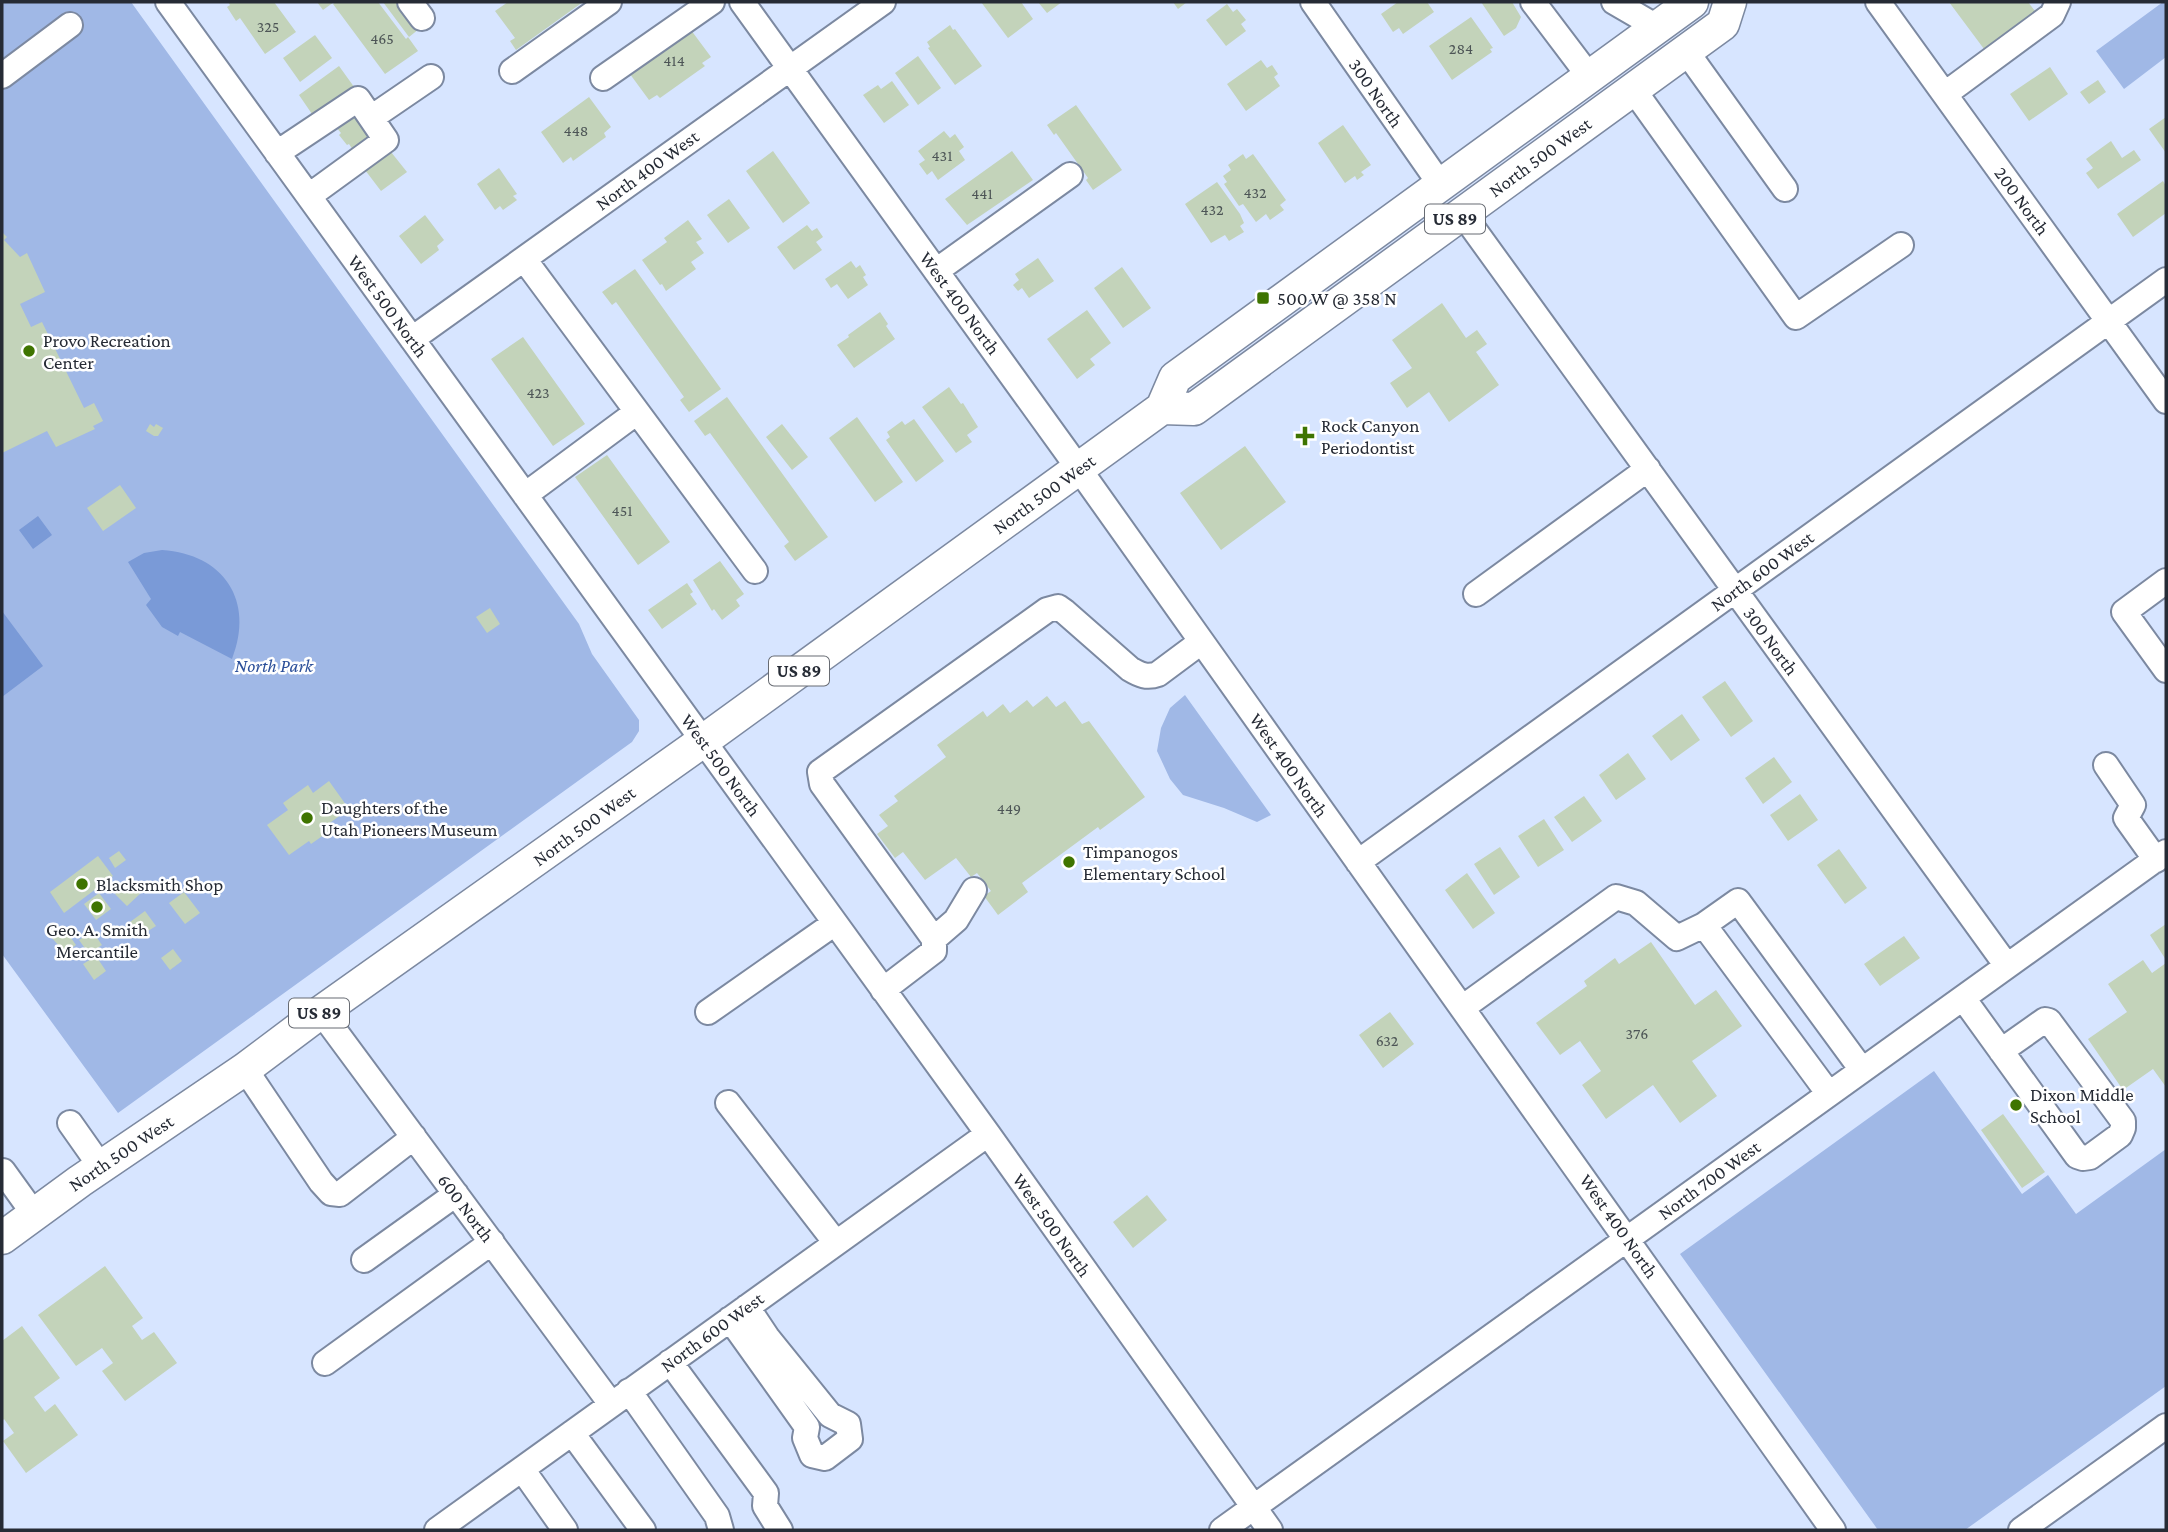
<svg xmlns="http://www.w3.org/2000/svg" width="2168" height="1532" font-family="'Crimson Pro',serif">
<style>
.green{fill:#a0b8e6}
.water{fill:#7a9ad7}
.building{fill:#c3d3ba}
.lines{fill:none;stroke-linecap:round;stroke-linejoin:round}
.minor-casing{stroke:#7c89a1;stroke-width:28}
.major-casing{stroke:#7c89a1;stroke-width:35}
.minor{stroke:#fff;stroke-width:24}
.major{stroke:#fff;stroke-width:32}
.poi-dot{fill:#3f7400;stroke:#fff;stroke-width:2.5}
.labels{text-anchor:middle;dominant-baseline:central;stroke-width:5;stroke-linejoin:round;paint-order:stroke}
.number-label{font-size:16px;fill:#4d5556}
.shield{fill:#fff;stroke:#676b72;stroke-width:2}
.shield-label{font-size:18px;font-weight:bold;fill:#262b35}
.street-label{font-size:19px;fill:#262b35;stroke:#fff}
.poi-label{font-size:19px;fill:#262b35;stroke:#fff;text-anchor:start}
.park-label{font-size:19px;font-style:italic;fill:#2b4f99;stroke:#fff}
</style>
<rect width="100%" height="100%" fill="#d7e5ff"/>
<!-- green -->
<path class="green" d="M2,2H131L579,624L592,654L639,720V731L632,742L118,1113L2,954Z
M2163,2H2166V57L2124,89L2096,51Z
M1185,695L1271,815L1257,822L1224,808L1183,795L1170,779L1157,751L1161,728L1170,708Z
M1934,1071L2022,1194L2048,1175L2076,1214L2166,1149V1386L1965,1530H1878L1680,1254Z"/>
<!-- water -->
<path class="water" d="M38,516L52,535L33,549L19,530Z
M162,550C224,554 255,601 232,659L180,632L178,636L162,627L146,605L151,599L128,562L144,553Z
M2,611L43,666L2,697Z"/>
<!-- building -->
<path class="building" d="M228,2H274L296,32L265,54L240,18L236,21L227,7L230,5Z
M317,2H334L323,10Z
M336,2H378L406,39L408,37L418,51L385,74L333,4Z
M383,2H400L419,29L409,37Z
M508,2H583L516,50L510,41L515,38L495,11Z
M981,2H1021L1033,19L1008,38Z
M1038,2H1062L1047,13Z
M1173,2H1187L1178,9Z
M1398,2H1427L1434,12L1403,34L1399,28L1393,32L1381,14Z
M1481,2H1512L1521,17L1516,28L1504,36Z
M1949,2H2028L2035,11L1984,49Z
M1227,4L1233,12L1237,9L1246,20L1241,24L1246,31L1226,46L1206,20Z
M1471,17L1493,48L1490,49L1492,52L1452,80L1429,46Z
M950,25L953,30L955,29L982,66L955,85L928,48L930,47L927,42Z
M688,26L711,57L702,63L705,66L660,98L657,95L649,100L627,70Z
M315,35L332,58L300,82L283,58Z
M918,56L941,88L918,105L895,73Z
M1261,60L1267,68L1272,65L1278,74L1274,77L1280,86L1246,111L1227,84Z
M339,66L357,91L323,116L318,110L312,114L299,95Z
M2050,67L2068,94L2029,121L2010,94Z
M2098,80L2106,92L2089,104L2080,92Z
M892,81L909,105L884,123L863,95L878,85L881,89Z
M589,97L611,127L604,133L606,137L573,161L571,157L563,163L541,132Z
M1076,105L1122,170L1093,190L1086,180L1088,178L1056,133L1054,135L1047,125Z
M358,111L375,134L353,150L349,144L347,145L339,135L341,133L336,127Z
M2166,117V153L2149,129Z
M1343,125L1371,165L1361,172L1364,175L1357,180L1355,176L1345,183L1318,143Z
M944,131L950,138L955,134L964,147L959,151L965,160L938,180L932,171L927,175L919,164L925,160L918,151Z
M2111,141L2122,158L2134,150L2141,160L2098,189L2086,173L2093,168L2086,159Z
M773,151L810,203L783,223L746,171Z
M1012,151L1033,180L967,225L945,199Z
M391,152L407,172L381,191L365,170Z
M1243,154L1246,159L1253,154L1286,200L1280,205L1284,210L1270,220L1266,214L1256,222L1243,204L1239,206L1224,184L1227,182L1223,176L1231,170L1228,165Z
M499,168L517,194L513,196L517,200L503,210L500,206L495,210L477,184Z
M2163,181L2166,186V213L2133,237L2117,214Z
M1217,182L1240,214L1244,223L1240,226L1244,232L1229,241L1225,235L1211,243L1185,204Z
M729,199L750,228L728,243L707,215Z
M425,215L444,240L437,246L439,250L421,264L399,236Z
M688,220L702,239L696,242L704,253L691,262L696,269L666,291L662,284L660,285L642,260L667,242L664,238Z
M807,225L812,231L817,228L823,237L816,242L822,250L794,270L777,247Z
M2,232L7,237L4,240L20,257L27,253L45,292L20,304L31,327L42,322L84,408L94,403L103,421L93,426L95,429L56,447L47,431L2,453Z
M1038,258L1054,281L1029,298L1022,288L1018,291L1013,285L1019,280L1015,274Z
M851,261L856,268L860,265L866,275L863,277L868,285L848,299L837,284L831,288L825,279Z
M1122,267L1151,308L1123,328L1094,288Z
M635,269L721,389L689,412L680,400L684,397L616,302L612,305L602,292Z
M1442,303L1466,338L1477,330L1487,344L1476,352L1499,385L1449,422L1429,392L1407,408L1390,383L1412,368L1392,340Z
M1087,310L1111,343L1090,359L1095,365L1077,379L1047,339Z
M880,312L888,324L886,326L895,339L854,368L837,345L849,337L848,335Z
M523,337L585,424L553,446L491,359Z
M949,387L961,404L963,403L978,427L967,435L972,442L956,453L922,407Z
M727,397L828,537L795,561L784,546L789,542L710,433L705,436L694,421Z
M857,417L903,482L875,502L829,438Z
M914,419L944,461L916,482L886,440L890,437L887,432L902,421L905,425Z
M150,424L154,427L156,424L163,428L158,436H154L146,431Z
M782,424L808,457L792,470L766,437Z
M1245,446L1286,502L1221,550L1180,493Z
M607,455L670,542L638,565L575,477Z
M120,485L136,508L103,531L87,508Z
M720,561L744,594L736,600L740,606L722,620L714,609L712,611L693,580Z
M687,583L693,592L690,594L697,604L662,629L648,610Z
M490,608L500,624L487,633L476,617Z
M1725,681L1753,721L1731,737L1702,697Z
M1047,696L1056,707L1065,701L1082,724L1089,721L1145,797L1100,830L1098,827L1022,883L1028,892L998,915L984,896L991,891L977,873L971,877L956,858L925,880L903,852L895,858L877,834L888,826L879,815L898,801L894,796L946,757L937,745L983,711L987,717L1003,704L1010,713L1027,700L1033,707Z
M1682,714L1700,740L1671,761L1652,736Z
M1628,753L1646,779L1616,800L1599,775Z
M1774,757L1792,782L1763,804L1745,778Z
M329,781L349,809L327,825L331,830L311,844L309,841L289,855L267,825L288,810L283,803L308,785L313,793Z
M1800,794L1818,820L1788,841L1770,815Z
M1584,796L1602,821L1572,842L1554,817Z
M1544,819L1564,850L1538,867L1518,836Z
M1500,847L1520,877L1494,895L1474,864Z
M1839,849L1867,888L1845,904L1817,865Z
M119,851L126,860L115,868L109,858Z
M98,856L113,876L64,913L50,892Z
M1467,873L1495,913L1473,929L1445,890Z
M130,879L142,892L127,906L115,894Z
M184,892L200,913L185,924L169,903Z
M99,893L111,909L96,920L84,904Z
M145,911L156,926L140,936L130,922Z
M2166,924V960L2150,935Z
M64,928L76,945L65,953L52,938Z
M92,931L102,945L89,954L79,940Z
M1904,936L1920,958L1880,986L1864,964Z
M1651,942L1695,1005L1716,990L1742,1026L1692,1061L1717,1096L1680,1123L1653,1085L1606,1119L1582,1085L1601,1071L1580,1041L1560,1055L1536,1023L1587,986L1584,981L1615,958L1619,964Z
M173,949L182,961L170,970L161,958Z
M96,956L106,971L94,980L83,964Z
M2143,960L2152,973L2166,963V1087L2153,1069L2123,1090L2088,1039L2127,1012L2108,984Z
M1390,1012L1414,1044L1383,1068L1359,1035Z
M2003,1114L2045,1172L2022,1188L1981,1130Z
M1147,1195L1167,1220L1133,1248L1113,1222Z
M105,1266L143,1318L132,1326L142,1340L154,1332L177,1363L125,1401L102,1371L113,1363L102,1348L76,1366L38,1315Z
M22,1326L60,1378L34,1397L45,1412L55,1404L78,1435L26,1473L3,1441L14,1433L4,1419L2,1421V1341Z"/>
<g class="lines">
<!-- minor casing -->
<g class="minor-casing">
<path id="minor" d="M168,2L988,1134L1270,1530
M410,2L422,18
M742,2L1079,469L1833,1530
M1313,2L1440,184
M1533,2L1589,76
M1614,2L1657,27
M1878,2L2166,401
M1686,51L1785,189
M512,71L609,2
M2,76L70,25
M603,78L712,2
M1633,89L1796,317L1901,245
M1945,94L2052,15L2058,2
M371,118L431,77
M277,153L358,99L386,140L309,196
M1462,213L2007,966
M524,259L755,571
M936,271L1070,175
M412,339L883,2
M525,495L637,412
M2166,581L2124,612L2166,670
M1476,594L1648,469
M2106,765L2133,805L2126,818L2156,860
M1358,862L2166,280
M934,939L956,920L974,890
M883,990L934,951V939L822,784L820,772L1047,610L1058,607L1065,612L1130,669C1140,675 1147,678 1158,674L1201,642
M1963,998C2001,1050 2039,1103 2077,1156L2083,1158L2090,1157L2120,1135L2123,1128V1121L2049,1021L2045,1020L2001,1051
M1462,1008L1616,897L1636,903L1677,938L1704,925
M321,1012L611,1404
M708,1012L835,923
M245,1069L321,1182L331,1193L340,1194L414,1137
M1829,1094L1704,925L1738,901L1862,1070
M728,1103L836,1243
M70,1123L101,1167
M3,1171L34,1214
M364,1260L456,1194
M730,1319L807,1427L805,1438L812,1455L825,1458L850,1439L848,1424L830,1415L767,1337L747,1307
M670,1362L766,1493L765,1506L780,1530
M325,1363L492,1242
M629,1391L717,1516L721,1530
M572,1433L643,1530
M522,1469L565,1530
M437,1530L988,1134
M1222,1530L2166,852
M2021,1530L2166,1426"/>
</g>
<!-- major casing -->
<g class="major-casing">
<path id="major" d="M1162,408L1194,409L1723,24L1730,2
M2,1238L80,1181L245,1069L321,1012L703,741L1162,408L1175,378L1692,2"/>
</g>
<!-- minor -->
<use href="#minor" class="minor"/>
<!-- major -->
<use href="#major" class="major"/>
</g>
<!-- markers -->
<g class="poi-dot">
<rect x="1256" y="291" width="14" height="14" rx="3.5"/>
<circle cx="29" cy="351" r="7"/>
<path d="M1301.5 425.5h7v7h7v7h-7v7h-7v-7h-7v-7h7z"/>
<circle cx="307" cy="818" r="7"/>
<circle cx="1069" cy="862" r="7"/>
<circle cx="82" cy="884" r="7"/>
<circle cx="97" cy="907" r="7"/>
<circle cx="2016" cy="1105" r="7"/>
</g>
<g class="labels">
<!-- number labels -->
<g class="number-label">
<text x="268" y="26">325</text>
<text x="382" y="38">465</text>
<text x="1461" y="48">284</text>
<text x="674" y="60">414</text>
<text x="576" y="130">448</text>
<text x="942" y="155">431</text>
<text x="1255" y="192">432</text>
<text x="982" y="193">441</text>
<text x="1212" y="209">432</text>
<text x="538" y="392">423</text>
<text x="622" y="510">451</text>
<text x="1009" y="808">449</text>
<text x="1637" y="1033">376</text>
<text x="1387" y="1040">632</text>
</g>
<!-- shield labels -->
<g class="shield">
<rect x="1425" y="204.5" width="60" height="29" rx="5"/>
<rect x="769" y="656.5" width="60" height="29" rx="5"/>
<rect x="289" y="998.5" width="60" height="29" rx="5"/>
</g>
<g class="shield-label">
<text x="1455" y="219">US 89</text>
<text x="799" y="671">US 89</text>
<text x="319" y="1013">US 89</text>
</g>
<!-- street labels -->
<g class="street-label">
<text transform="translate(1376 93) rotate(55)">300 North</text>
<text transform="translate(1540 157) rotate(-36)">North 500 West</text>
<text transform="translate(647 170) rotate(-36)">North 400 West</text>
<text transform="translate(2022 201) rotate(54)">200 North</text>
<text transform="translate(960 303) rotate(54)">West 400 North</text>
<text transform="translate(388 306) rotate(54)">West 500 North</text>
<text transform="translate(1044 494) rotate(-36)">North 500 West</text>
<text transform="translate(1762 571) rotate(-36)">North 600 West</text>
<text transform="translate(1771 641) rotate(54)">300 North</text>
<text transform="translate(721 765) rotate(54)">West 500 North</text>
<text transform="translate(1289 765) rotate(55)">West 400 North</text>
<text transform="translate(584 826) rotate(-36)">North 500 West</text>
<text transform="translate(121 1153) rotate(-34)">North 500 West</text>
<text transform="translate(1709 1180) rotate(-36)">North 700 West</text>
<text transform="translate(466 1208) rotate(53)">600 North</text>
<text transform="translate(1052 1225) rotate(55)">West 500 North</text>
<text transform="translate(1619 1226) rotate(55)">West 400 North</text>
<text transform="translate(712 1332) rotate(-36)">North 600 West</text>
</g>
<!-- poi labels -->
<g class="poi-label">
<text x="1277" y="298">500 W @ 358 N</text>
<text x="43" y="340">Provo Recreation<tspan x="43" dy="22">Center</tspan></text>
<text x="1321" y="425">Rock Canyon<tspan x="1321" dy="22">Periodontist</tspan></text>
<text x="321" y="807">Daughters of the<tspan x="321" dy="22">Utah Pioneers Museum</tspan></text>
<text x="1083" y="851">Timpanogos<tspan x="1083" dy="22">Elementary School</tspan></text>
<text x="96" y="884">Blacksmith Shop</text>
<text x="97" y="929" text-anchor="middle">Geo. A. Smith<tspan x="97" dy="22">Mercantile</tspan></text>
<text x="2030" y="1094">Dixon Middle<tspan x="2030" dy="22">School</tspan></text>
</g>
<!-- park labels -->
<g class="park-label">
<text x="274" y="665">North Park</text>
</g>
</g>
<!-- border -->
<rect width="2168" height="1532" fill="none" stroke="#262b35" stroke-width="7"/>
</svg>
